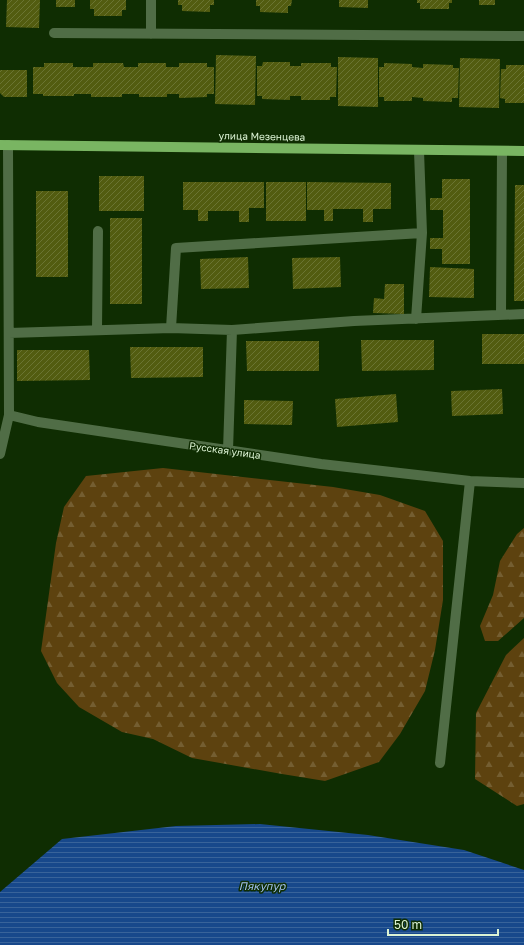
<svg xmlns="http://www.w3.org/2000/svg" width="524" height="945" font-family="'Golos Text',sans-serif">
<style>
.forest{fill:url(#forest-firs)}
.water{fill:url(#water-rules)}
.building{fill:url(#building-hatch)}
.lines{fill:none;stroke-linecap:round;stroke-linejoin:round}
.minor{stroke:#506d46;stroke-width:10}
.major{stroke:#79b562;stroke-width:10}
.labels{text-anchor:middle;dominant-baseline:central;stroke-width:3;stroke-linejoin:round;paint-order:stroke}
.street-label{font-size:10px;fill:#dcf3d4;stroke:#0f2d02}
.water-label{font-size:11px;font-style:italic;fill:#a2c1ef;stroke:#0f2d02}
</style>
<defs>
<pattern id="forest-firs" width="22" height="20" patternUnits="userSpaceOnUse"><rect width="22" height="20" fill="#5d420f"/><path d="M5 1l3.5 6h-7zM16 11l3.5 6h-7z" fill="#745e31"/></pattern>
<pattern id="water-rules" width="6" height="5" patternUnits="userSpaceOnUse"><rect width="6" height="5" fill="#17488b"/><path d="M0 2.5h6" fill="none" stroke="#38639a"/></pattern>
<pattern id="building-hatch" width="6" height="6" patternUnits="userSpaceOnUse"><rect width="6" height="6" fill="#525c10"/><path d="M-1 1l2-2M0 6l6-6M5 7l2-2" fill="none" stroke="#6a7432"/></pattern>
</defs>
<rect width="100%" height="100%" fill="#0f2d02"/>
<!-- forest -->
<path class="forest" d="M163,468L333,487L380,495L425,511L443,541V600L435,650L425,691L400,734L379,762L325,781L282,774L192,758L153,739L122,732L79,707L57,683L41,651L56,543L64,507L86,476Z
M524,528V618L498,641H485L480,626L493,595L500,561L517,534Z
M524,638V804L517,806L475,779L476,713L506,655Z"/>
<!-- water -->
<path class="water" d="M260,824L368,835L464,850L524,870V945H0V892L62,839L176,826Z"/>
<!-- building -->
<path class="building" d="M7,0H40L39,28L6,27Z
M56,0H75V7H56Z
M90,0H126V10H122V16H94V9H90Z
M178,0H214V5H210V12L182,11V5H178Z
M256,0H292L291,6H288V13L260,12V6H256Z
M339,0H368V8L339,7Z
M417,0H452V3H449V9H420V3H417Z
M479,0H495V5H479Z
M216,55L256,56L255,105L215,104Z
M338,57L378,58V107L338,106Z
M460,58L500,59L499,108L459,107Z
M263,62H290V66H301V63H331V67H337L336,97H330V100H301V96H290V100L262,99V96H257V66H262Z
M44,63H73V67H93V63H123L124,67H138V63H166V67H179V63H207V67H214V94H207V97L179,98V94H167V97H139V94H122V97H91V94H74V96H43V94H33V67H44Z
M384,63L412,64V67L423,68V64L453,65V68H459L458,98H452V102L423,101V98L412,97V101H384V97H379V67H384Z
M506,65H524V103H505V99L500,98L501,69H506Z
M0,70H27V97H4L0,93Z
M99,176H144V211H99Z
M442,179H470V264H442V249H430V238H443V210H430V198H442Z
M183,182H264V208H249V222H239V211H208V221H198V210H183Z
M266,182H306V221H266Z
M307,182L391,183V209H373V222H363V209H333V221H324V210H307Z
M515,185H524V301H514Z
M36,191H68V277H36Z
M110,218H142V304H110Z
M248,257L249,288L201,289L200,259Z
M340,257L341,287L293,289L292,258Z
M430,267L474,269V298L429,297Z
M385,284H404V314L373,313L374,298L384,299Z
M482,334H524V364H482Z
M361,340H434V370L362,371Z
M246,341H319V371H247Z
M130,347H203V377L131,378Z
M17,350H89L90,380L17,381Z
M502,389L503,414L452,416L451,391Z
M396,394L398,422L337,427L335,399Z
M244,400L293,401L292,425L244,424Z"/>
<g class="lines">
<!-- minor -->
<path class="minor" d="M151,0V34
M54,33L524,36
M8,145L9,415L38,422L321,464L470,481L524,483
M501,315L502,151
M416,319L422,233L419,151
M171,328L176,248L422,233
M97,330L98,231
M9,333L171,328L232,330L354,321L524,314
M228,450L232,330
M0,454L9,415
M440,763L470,481"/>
<!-- major -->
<path class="major" d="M0,145L524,151"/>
</g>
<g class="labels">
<!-- street labels -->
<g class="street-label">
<text transform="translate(262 136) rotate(1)">улица Мезенцева</text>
<text transform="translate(225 450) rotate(8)">Русская улица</text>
</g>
<!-- water labels -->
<g class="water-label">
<text x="262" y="885">Пякупур</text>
</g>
</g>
<!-- scale -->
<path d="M388 929v6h110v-6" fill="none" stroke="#dcf3d4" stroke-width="2"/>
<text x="394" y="929" font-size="12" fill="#dcf3d4" stroke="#0f2d02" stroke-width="3" paint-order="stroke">50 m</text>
</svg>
